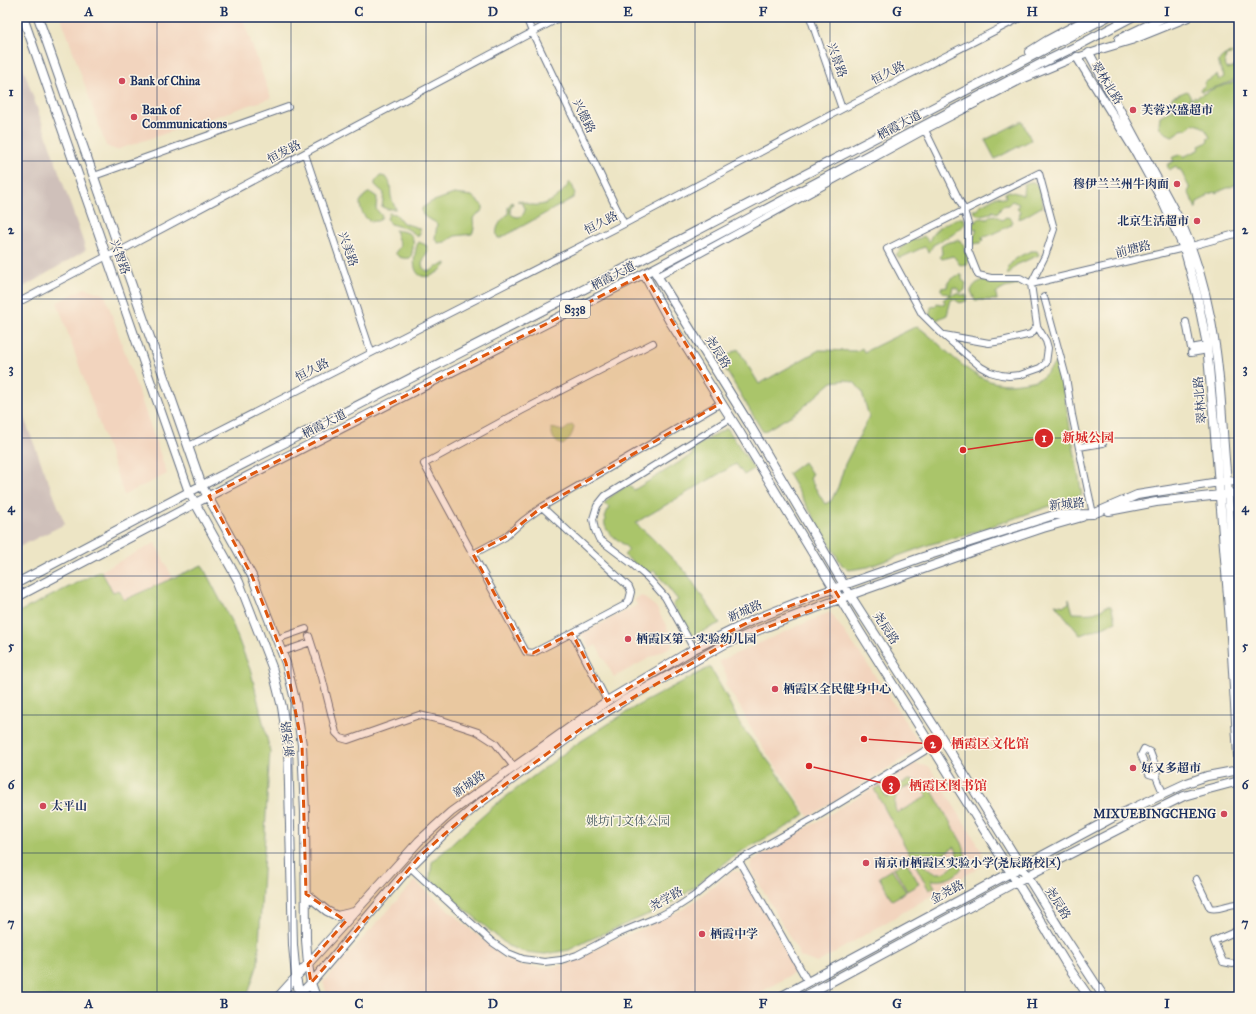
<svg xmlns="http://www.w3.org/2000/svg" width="1256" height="1014" font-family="'IM FELL Great Primer','Noto Serif SC',serif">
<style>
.built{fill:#f2d4be}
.industrial{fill:#cfc0ba}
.green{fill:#aac56b;stroke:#627a64;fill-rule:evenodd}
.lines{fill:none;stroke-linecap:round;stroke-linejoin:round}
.minor-casing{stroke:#646f82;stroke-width:8}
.major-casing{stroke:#646f82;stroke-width:10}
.minor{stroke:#fff;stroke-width:6}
.major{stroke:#fff;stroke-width:8}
.marked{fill:#de5710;fill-opacity:0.2;stroke:#de5710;stroke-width:3;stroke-dasharray:8 5;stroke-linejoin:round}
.grid{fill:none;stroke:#1b2f5e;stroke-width:1;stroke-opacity:0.55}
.poi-dot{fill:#d1495b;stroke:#fcf5e5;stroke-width:1.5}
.labels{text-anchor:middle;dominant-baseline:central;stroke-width:3;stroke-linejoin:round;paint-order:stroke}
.shield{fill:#fcf5e5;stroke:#5e6a86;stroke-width:1}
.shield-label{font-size:11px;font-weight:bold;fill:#1b2f5e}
.street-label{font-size:12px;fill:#1b2f5e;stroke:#fcf5e5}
.poi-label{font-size:12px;font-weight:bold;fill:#1b2f5e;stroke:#fcf5e5;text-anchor:start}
.park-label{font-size:12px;fill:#465c62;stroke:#fcf5e5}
.leader{fill:none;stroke:#d62828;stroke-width:1.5}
.callout-dot{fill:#d62828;stroke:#fcf5e5;stroke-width:1.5}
.mark-label{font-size:12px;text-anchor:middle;font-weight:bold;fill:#fff}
.callout-label{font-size:13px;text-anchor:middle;font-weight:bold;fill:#d62828;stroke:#fcf5e5;stroke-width:3;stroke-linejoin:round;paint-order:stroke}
.neatline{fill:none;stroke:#1b2f5e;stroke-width:1.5}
.grid-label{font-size:13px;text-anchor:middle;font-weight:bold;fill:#1b2f5e}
</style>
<rect width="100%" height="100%" fill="#fcf5e5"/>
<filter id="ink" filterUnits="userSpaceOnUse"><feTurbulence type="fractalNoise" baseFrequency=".025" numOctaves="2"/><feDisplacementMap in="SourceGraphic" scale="8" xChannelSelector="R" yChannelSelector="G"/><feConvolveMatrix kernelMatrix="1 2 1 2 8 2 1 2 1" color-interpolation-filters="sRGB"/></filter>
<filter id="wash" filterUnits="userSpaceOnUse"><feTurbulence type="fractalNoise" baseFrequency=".012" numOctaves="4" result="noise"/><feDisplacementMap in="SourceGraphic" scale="16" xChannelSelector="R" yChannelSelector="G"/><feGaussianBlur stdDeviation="0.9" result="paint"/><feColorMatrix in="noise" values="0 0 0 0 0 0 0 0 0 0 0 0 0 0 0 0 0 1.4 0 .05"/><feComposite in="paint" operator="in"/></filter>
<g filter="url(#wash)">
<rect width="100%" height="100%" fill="#ede5c5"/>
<!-- built -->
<path class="built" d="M61,17H242L271,98L116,150L106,146Z
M85,288L105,295L167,474L124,495L57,302Z
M155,543L173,578L124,600L113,592L101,571Z
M642,596L656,607L670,633L673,644L670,647L614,677L596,645L590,649L581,634L637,605L634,599Z
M830,612L864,659L922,747L809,817L784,778L755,736L740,707L725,684L727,677L719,661Z
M913,764L929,766L982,851L980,867L817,963L801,957L750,868L753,860Z
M733,871L742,872L797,971L753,997H328L323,982L415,881L504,958L520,965L542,968L566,965L613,940L642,929L685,908Z"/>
<!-- industrial -->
<path class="industrial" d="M17,50L86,250L17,291Z
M17,400L65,524L17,548Z"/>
<!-- green -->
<path class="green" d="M1231,52L1232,54L1225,57L1226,59L1224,60L1226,64H1225L1227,69L1236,66L1238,68H1239V77C1235,81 1207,91 1201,91L1200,89L1205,86L1204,83L1217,75L1219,80L1224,77C1218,62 1214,60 1231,52Z
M1239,79V182L1235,185L1215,193L1214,192L1207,195V197L1197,202L1196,209L1188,191L1190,189L1180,169L1178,170L1176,166L1169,170L1167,165L1174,161L1172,158L1173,157L1182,154L1183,157L1200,149L1199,146L1208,142L1207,139L1210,138C1206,129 1203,125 1193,124L1187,129L1181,130L1178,133L1172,136L1164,132L1160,128L1159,124L1160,116L1169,111L1181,107L1194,97H1197L1215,88L1232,83Z
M1187,91L1191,98L1180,106L1173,108L1170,100L1172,99V97Z
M1022,121L1031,140L995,159L985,140Z
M380,176C392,176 390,188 391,196C392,201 394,205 396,209H387L382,207L384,193L375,185V182Z
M570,182C573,187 577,193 573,198L501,238H498C493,229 502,219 508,214V207L512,202L513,203L510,209L511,214C518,220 525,216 525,208L522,203L518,202V200C523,201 528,205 533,205C549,207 562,194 570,182Z
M1030,182H1034L1039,188L1043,206L1024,217L1019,219L1020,212L1017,207L1019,204L1012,201L1008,205L1002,206L997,213L992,211V213C986,213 983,216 977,215L973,210H977L979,206L997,196L1004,198L1006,197L1005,193L1009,191L1023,195L1024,184Z
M368,193H371L377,197L376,209L382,216L380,220C368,225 360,214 360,202L364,196Z
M454,194L472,196L483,206V210L473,218L474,229L472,234L455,236L445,242L438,243L435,239L437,224C431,218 420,219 422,208L431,202Z
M389,213L396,214L403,223L419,228L420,232L419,236H416C409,227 401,228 391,224L387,219Z
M995,215L1002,220L1006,217L1010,218L1013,221L1011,225L988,236L982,237L983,240L980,243L973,244L971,241V238H973L977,230L971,228V225L980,218L988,219L989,216Z
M959,218H963L965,222V224L952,235L933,245L930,251L928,252L927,249L924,247L900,258L896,255L903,246L907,244L908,242C912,239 918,240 924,236L929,242C932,229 947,222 959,218Z
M395,230C408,232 415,233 413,248C412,252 412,255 410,258C404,259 399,258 395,253L400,246Z
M959,240L965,246V252C969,256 969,260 967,264L960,265L955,258L953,256L942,259L940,257L942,253L941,246L946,243Z
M419,242L426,245L428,250L422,263L423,268L427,271H431L437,266H440L446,263V265C431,282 410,282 415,254C416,249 416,245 419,242Z
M1031,251H1037L1039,255L1016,265L1008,275L1007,273C1008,261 1021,255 1031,251Z
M960,275H962V280L966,283L965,290L961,293L958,289L953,287L951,295L944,293L941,290V288L947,287C948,279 953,277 960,275Z
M985,280L996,282L1019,280L1020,282L1018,285L1005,288L996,293L997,300H975L971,291C974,284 977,282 985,280Z
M958,293L961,295H966L967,297L966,301L960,303L954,299L951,300L947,315L934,321L929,317L931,307L936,306L937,303L944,305L945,302L943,300L948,296Z
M917,326C951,350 974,391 1020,383C1026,382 1036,381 1041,378C1047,374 1053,365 1058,360L1082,495L969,534L931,544L868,567L849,570L842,565L788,474L804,462L812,474L810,479L825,504L831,501L838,487L845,464L869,417L862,392L855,383L846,380L832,382L799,411L763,432L720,360L738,349L759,384L819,350L857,351L862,348L864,352Z
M571,425L574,426C574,432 568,443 562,445C554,442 551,436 552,428L563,431Z
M727,428L754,469L744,475L736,464L635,523L651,537L686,572L720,623L691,637L673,604L678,600L654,570L649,575L624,555L629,550C615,534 596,533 609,507L604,504L610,497L628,485L634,490L693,454L691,449Z
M202,565L232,623L251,672L270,751L266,815L258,964L248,994L245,997H17V613L101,571L113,592L119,590L124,600Z
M1069,599L1073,613C1085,613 1096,616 1106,606H1111L1116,622L1080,635L1055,604L1064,606L1069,603Z
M710,667L725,694L741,726L776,771L805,814L792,824L738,853L680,898L656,911L589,940L569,950L545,954L525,952L508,946L430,879L432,862L495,805L575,745L635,707Z
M909,780L919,781L931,789L962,843C972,866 955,883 931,880L935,887L929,890L874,789L880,786L887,798L896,786ZM910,786L920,788L928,796L897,813C891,801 897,790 910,786ZM955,847C964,868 937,883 924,865Z
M906,861L919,884L907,891L894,868Z
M892,869L906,892L892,900L879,877Z"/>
</g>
<g filter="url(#ink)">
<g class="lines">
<!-- minor casing -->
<g class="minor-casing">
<path id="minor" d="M526,17L532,32L624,224
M810,17L842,109
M925,130L964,210L968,224V250L978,275L991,278H1020L1031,284L1184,248L1239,233
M305,154L371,352
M1039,173L1054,229L1045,256L1031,284L1037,326L1046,341L1048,348L1046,363L1040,368L1020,375L1009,376L1001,375L990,372L981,367L942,334L922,314L887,249Z
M94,176L288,107
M657,277L925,130L1022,80L1077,57L1101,49
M1044,297L1066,377L1072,415L1093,514
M17,303L107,256L120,251L561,17
M1186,322L1191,348L1207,345
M944,335L989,343L1002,341L1031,334L1037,326
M1191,353L1208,350
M189,446L624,224L842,109L1022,17
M1079,447L1103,443
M542,507L629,587L631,592L629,600L625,605L572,633
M473,554L505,537L523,521L542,507L721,403
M309,636L322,677L336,733L341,738L348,740L419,715L445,721L478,732L495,743L514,767
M277,639L306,629
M694,649L665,597L648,578L631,563L599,539L595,530L593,519L597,506L605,496L731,418
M282,652L311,642
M607,701L572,633L533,653L526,652L424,464L521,411L653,343
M1156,776L1149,774L1141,755L1144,749L1150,752L1157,770L1156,776L1163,793
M739,861L808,982
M410,867L492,942L508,953L523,959L544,962L561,960L577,955L617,934L660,916L677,907L694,896L734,863L813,819L931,747
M1196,879L1210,908C1219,911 1229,903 1239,904
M1239,930L1214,941L1223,962L1233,964L1239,962"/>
</g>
<!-- major casing -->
<g class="major-casing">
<path id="major" d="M23,17L189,492L239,582L272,667L282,707L288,746L293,945L296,977L300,997
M38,17L202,486L252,576L286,663L296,704L302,745L305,812L306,940L308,964L311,983L316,997
M1119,39L1165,17
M1101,49L1131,40L1188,17
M1029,52L1048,40L1091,17
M1089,53L1182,225C1199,263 1209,304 1215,345C1222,390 1222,435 1227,481C1232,540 1235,600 1239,659
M1077,57L1137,154L1161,198L1184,248L1197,295L1207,345L1214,423L1230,621L1239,772
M653,269L751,427L850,595L943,740L1061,931L1104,997
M644,274L669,320L739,431L860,632L1028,900L1065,962L1089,997
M1109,511L1156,502L1239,493
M17,583L189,492L637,262L1107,17
M17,597L209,496L653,269L1040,64L1081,44L1132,17
M306,894L327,911L337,916L354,912
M278,997L419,841L451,812L607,701L694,649L753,620L816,595L920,558L1054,515L1093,514L1137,495L1219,482L1239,481
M297,997L311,983L410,867L451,827L480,803L549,752L586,725L623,701L725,644L766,627L850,595L974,551L1043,528L1082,517
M780,997L1114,817L1187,783L1207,776L1239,770
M803,997L1027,876L1160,808L1184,796L1205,790L1239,781"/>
</g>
<!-- minor -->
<use href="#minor" class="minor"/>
<!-- major -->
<use href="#major" class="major"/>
</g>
</g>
<!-- marked area -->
<path class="marked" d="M644,274L721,403L542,507L505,537L473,554L526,652L533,653L572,633L607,701L694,649L753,620L834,589L840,599L725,644L586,725L480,803L422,854L311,983L308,964L346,921L306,894L302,745L286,663L252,576L209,496Z"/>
<!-- grid -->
<path class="grid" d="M157,17V997M291,17V997M426,17V997M561,17V997M695,17V997M830,17V997M965,17V997M1099,17V997M17,161H1239M17,299H1239M17,438H1239M17,576H1239M17,715H1239M17,853H1239"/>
<!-- markers -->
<g class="poi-dot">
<circle cx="122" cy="81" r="4"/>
<circle cx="1133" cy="110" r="4"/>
<circle cx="134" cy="117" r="4"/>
<circle cx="1177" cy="184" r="4"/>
<circle cx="1197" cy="221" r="4"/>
<circle cx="628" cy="639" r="4"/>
<circle cx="775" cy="689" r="4"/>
<circle cx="1133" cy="768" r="4"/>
<circle cx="43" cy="806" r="4"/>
<circle cx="1224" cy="814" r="4"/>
<circle cx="866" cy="863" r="4"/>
<circle cx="702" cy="934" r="4"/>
</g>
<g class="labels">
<!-- shield labels -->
<rect class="shield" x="560" y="300" width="30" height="18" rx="3"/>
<g class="shield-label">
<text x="575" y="309">S338</text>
</g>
<!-- street labels -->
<g class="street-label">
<text transform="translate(837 60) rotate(71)">兴景路</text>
<text transform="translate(888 73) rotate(-27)">恒久路</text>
<text transform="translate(1107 83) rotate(58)">翠林北路</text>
<text transform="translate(584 116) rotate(64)">兴德路</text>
<text transform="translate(899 125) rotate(-28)">栖霞大道</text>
<text transform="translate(284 152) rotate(-28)">恒发路</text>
<text transform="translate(601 223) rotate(-27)">恒久路</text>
<text transform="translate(348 249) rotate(71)">兴美路</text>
<text transform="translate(1133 249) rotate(-14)">前塘路</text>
<text transform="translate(120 257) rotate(71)">兴智路</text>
<text transform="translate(613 276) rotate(-27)">栖霞大道</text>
<text transform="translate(718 352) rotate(58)">尧辰路</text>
<text transform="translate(312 370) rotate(-27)">恒久路</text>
<text transform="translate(1200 400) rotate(-95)">翠林北路</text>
<text transform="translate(324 424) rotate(-27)">栖霞大道</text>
<text transform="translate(1067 504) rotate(-5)">新城路</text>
<text transform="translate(745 611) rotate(-23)">新城路</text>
<text transform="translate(886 628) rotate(57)">尧辰路</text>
<text transform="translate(288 739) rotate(-97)">新尧路</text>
<text transform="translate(469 784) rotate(-35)">新城路</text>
<text transform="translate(947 892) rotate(-28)">金尧路</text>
<text transform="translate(666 899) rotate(-29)">尧学路</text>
<text transform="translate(1058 903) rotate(58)">尧辰路</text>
</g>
<!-- poi labels -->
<g class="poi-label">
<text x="130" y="81">Bank of China</text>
<text x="142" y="110">Bank of<tspan x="142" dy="14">Communications</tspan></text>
<text x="1141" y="110">芙蓉兴盛超市</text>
<text x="1169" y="184" text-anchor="end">穆伊兰兰州牛肉面</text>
<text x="1189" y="221" text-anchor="end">北京生活超市</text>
<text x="636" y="639">栖霞区第一实验幼儿园</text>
<text x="783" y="689">栖霞区全民健身中心</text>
<text x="1141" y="768">好又多超市</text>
<text x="51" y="806">太平山</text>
<text x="1216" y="814" text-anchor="end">MIXUEBINGCHENG</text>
<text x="874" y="863">南京市栖霞区实验小学(尧辰路校区)</text>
<text x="710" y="934">栖霞中学</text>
</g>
<!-- park labels -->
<g class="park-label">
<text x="628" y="821">姚坊门文体公园</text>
</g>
</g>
<!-- callouts -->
<path class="leader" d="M963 450L1044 438M864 739L933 744M809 766L891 785"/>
<g class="callout-dot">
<circle cx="963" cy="450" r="4"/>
<circle cx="864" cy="739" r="4"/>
<circle cx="809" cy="766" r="4"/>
<circle cx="1044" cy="438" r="10"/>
<circle cx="933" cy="744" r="10"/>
<circle cx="891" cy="785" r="10"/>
</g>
<g class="mark-label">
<text x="1044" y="442">1</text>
<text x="933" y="748">2</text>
<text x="891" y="789">3</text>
</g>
<g class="callout-label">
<text x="1088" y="442">新城公园</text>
<text x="990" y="748">栖霞区文化馆</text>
<text x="948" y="790">栖霞区图书馆</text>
</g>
<!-- margin -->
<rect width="1256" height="1014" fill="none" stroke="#fcf5e5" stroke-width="44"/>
<rect x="22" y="22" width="1212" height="970" class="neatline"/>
<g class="grid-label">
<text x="89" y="16">A</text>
<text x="224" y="16">B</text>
<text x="359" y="16">C</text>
<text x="493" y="16">D</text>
<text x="628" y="16">E</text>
<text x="763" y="16">F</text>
<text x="897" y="16">G</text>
<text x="1032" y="16">H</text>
<text x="1167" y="16">I</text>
<text x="11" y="96">1</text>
<text x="1245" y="96">1</text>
<text x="11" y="234">2</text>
<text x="1245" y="234">2</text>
<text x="11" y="373">3</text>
<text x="1245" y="373">3</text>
<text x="11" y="512">4</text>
<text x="1245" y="512">4</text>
<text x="11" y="650">5</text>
<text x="1245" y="650">5</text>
<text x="11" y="789">6</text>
<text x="1245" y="789">6</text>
<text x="11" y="927">7</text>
<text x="1245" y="927">7</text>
<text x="89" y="1008">A</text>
<text x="224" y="1008">B</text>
<text x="359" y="1008">C</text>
<text x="493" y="1008">D</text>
<text x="628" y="1008">E</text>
<text x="763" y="1008">F</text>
<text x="897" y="1008">G</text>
<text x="1032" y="1008">H</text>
<text x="1167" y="1008">I</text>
</g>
</svg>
